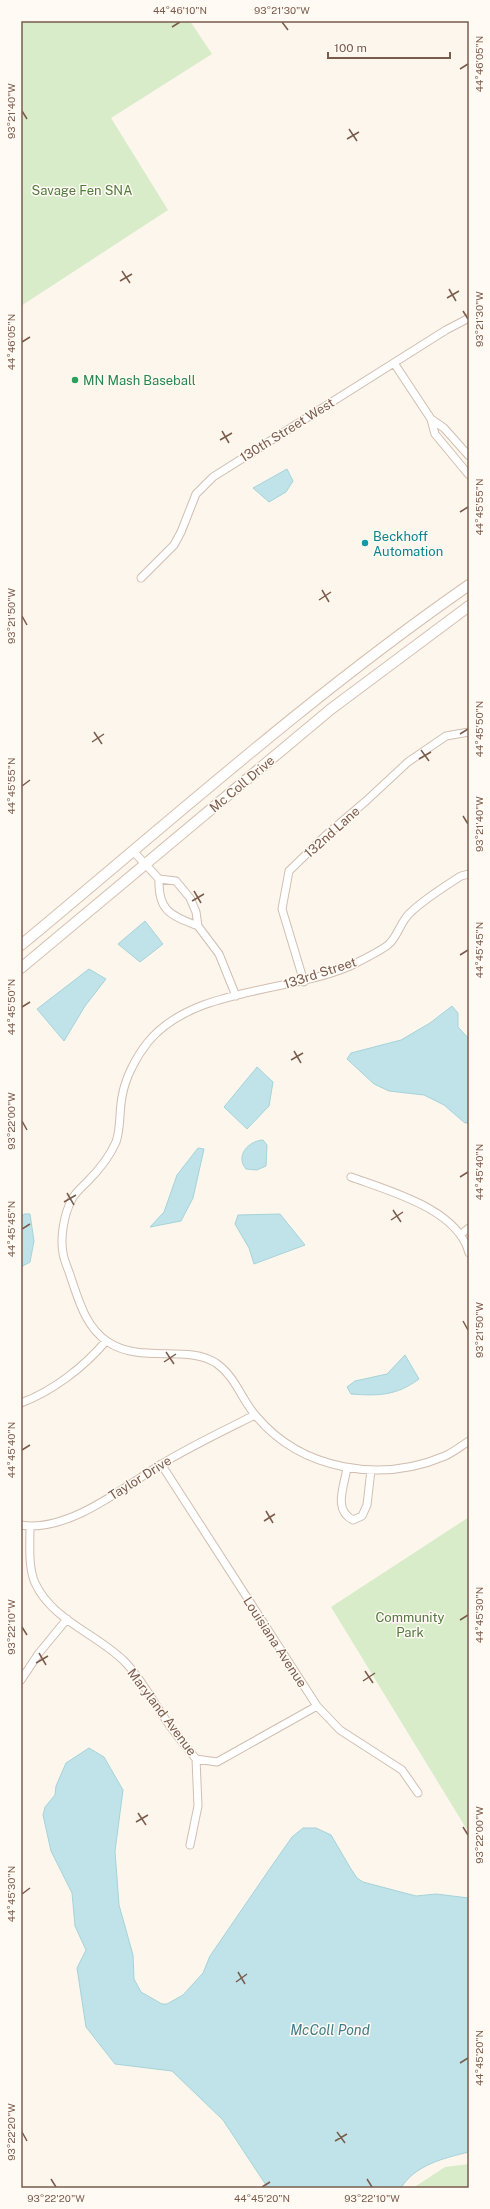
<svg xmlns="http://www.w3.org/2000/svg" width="490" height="2209" font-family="'Public Sans',sans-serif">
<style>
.green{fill:#d8ecc9}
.water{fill:#bfe3e8;stroke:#a5d3da}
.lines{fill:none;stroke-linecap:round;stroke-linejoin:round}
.minor-casing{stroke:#d1beb0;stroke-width:9}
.secondary-casing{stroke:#d6c0b0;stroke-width:12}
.minor{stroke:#fff;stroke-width:7}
.secondary{stroke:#fff;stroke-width:10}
.ticks{fill:none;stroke:#7a5c4d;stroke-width:1.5}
.leisure-dot{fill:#2e9e5b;stroke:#fffaf3;stroke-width:1.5}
.culture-dot{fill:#0f9aa8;stroke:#fffaf3;stroke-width:1.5}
.labels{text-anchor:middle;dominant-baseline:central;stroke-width:3;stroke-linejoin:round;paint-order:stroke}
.park-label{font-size:13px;fill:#537a41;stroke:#fffaf3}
.leisure-label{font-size:13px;fill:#27864d;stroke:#fffaf3;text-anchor:start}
.street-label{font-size:13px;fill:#7a5c4d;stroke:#fffaf3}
.culture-label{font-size:13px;fill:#0d838f;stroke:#fffaf3;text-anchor:start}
.water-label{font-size:14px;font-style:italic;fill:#437c86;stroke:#fffaf3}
.neatline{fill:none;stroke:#7a5c4d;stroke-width:1.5}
.ticks-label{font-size:10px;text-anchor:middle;fill:#7a5c4d}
</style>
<rect width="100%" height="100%" fill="#fdf6ec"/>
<!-- green -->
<path class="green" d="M21,21H190L212,54L111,118L168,210L21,306Z
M469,1517V1833L331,1607Z
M469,2164V2188H413L445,2167Z"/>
<!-- water -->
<path class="water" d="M287,469L293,481L286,492L269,502L253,488Z
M145,921L163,944L140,962L118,944Z
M89,969L106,979L85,1006L64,1041L37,1009Z
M452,1006L458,1013V1027L469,1039V1123H465L444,1105L424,1095L389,1091L374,1084L347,1059L351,1053L401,1040L430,1023Z
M257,1067L273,1082L269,1106L247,1129L224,1107Z
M263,1140L267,1145L266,1166L257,1170L246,1169C235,1156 248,1141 263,1140Z
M198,1148L204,1149L193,1198L181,1221L150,1227L164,1212L177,1175Z
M24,1214H30L34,1241L30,1262L21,1267V1218Z
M280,1214L305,1245L254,1264L249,1248L235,1224L238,1215Z
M405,1355L419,1379C396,1396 378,1396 351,1394L347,1387L355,1381L387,1374Z
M89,1748L104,1757L123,1790L115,1851L119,1905L133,1955L134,1979L141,1992L162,2004H167L183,1995L203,1973L210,1956L271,1867L292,1837L303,1828H316L331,1835L351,1869L357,1878L363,1882L416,1896L436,1894L469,1898V2152C444,2158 415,2165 401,2188H268L223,2120L172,2071L115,2064L86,2027L77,1968L86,1950L75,1926L72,1893L51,1851L43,1815L45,1807L55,1795L56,1786L66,1763Z"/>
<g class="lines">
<!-- minor casing -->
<g class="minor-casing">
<path id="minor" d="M394,363L431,419L435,434L469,475
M431,419L444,428L469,456
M141,578L174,545L181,532L196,494L213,477L446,330L469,318
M134,852L159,879
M469,874L461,876C444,887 426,898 411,912C401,920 398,936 389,944C381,951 360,961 350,966C288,993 193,987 148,1042C136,1057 125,1078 122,1097C119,1112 121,1128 116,1142C109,1158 99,1170 87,1182C82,1187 75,1193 72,1199C64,1214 60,1237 63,1253C64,1261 68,1268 70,1275C78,1298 85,1327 108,1342C141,1364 187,1344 216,1363C236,1377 241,1399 256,1416C302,1471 381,1483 445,1456C454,1452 461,1446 469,1441
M198,926C170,915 158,911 159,879L176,881L190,898L196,912L198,926L219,954L236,996
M304,982L282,909L289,871L325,836L366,801L408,762L446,736L469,732
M351,1177C389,1191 458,1209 469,1253
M461,1234L469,1228
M21,1403C53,1391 84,1367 106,1341
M161,1464L317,1706L340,1730L402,1770L418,1793
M347,1468C344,1487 333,1510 353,1520L362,1516L367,1505L371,1470
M21,1525C67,1533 123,1488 160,1465C191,1446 223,1431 255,1415
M30,1526C30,1544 28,1567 35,1583C52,1620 97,1634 124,1661C141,1678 152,1700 166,1720C175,1734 186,1746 196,1759L217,1762L317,1706
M21,1680L39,1653L67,1619
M190,1845L198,1806L196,1759"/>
</g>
<!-- secondary casing -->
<g class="secondary-casing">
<path id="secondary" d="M21,945C168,823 312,694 469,585
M21,968L331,709L469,606"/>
</g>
<!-- minor -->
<use href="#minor" class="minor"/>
<!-- secondary -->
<use href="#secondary" class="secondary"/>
</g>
<!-- ticks -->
<path class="ticks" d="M282,22L288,30M172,27L180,22M460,69L468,64M22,111L27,119M349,129L357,141M347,139L359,132M122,271L130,283M120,281L132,274M449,289L456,301M447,298L459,291M463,311L468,319M22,342L30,337M222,431L229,443M220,440L232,433M460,512L468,507M322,590L329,602M319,600L331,592M22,616L27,625M94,732L102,744M460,734L468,729M92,742L104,734M421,750L429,761M419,759L431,752M22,786L30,780M463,816L468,824M194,891L201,903M192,901L204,894M460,955L468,950M22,1007L30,1002M294,1051L301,1063M291,1060L303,1053M22,1121L27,1130M460,1177L468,1172M67,1193L74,1205M64,1202L76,1195M393,1210L401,1222M391,1220L403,1212M22,1229L30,1224M463,1321L468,1330M166,1352L174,1364M164,1362L176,1354M22,1450L30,1445M266,1511L273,1523M264,1521L275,1514M460,1620L468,1615M22,1627L27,1635M39,1653L46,1665M36,1663L48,1656M365,1671L373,1683M363,1681L375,1673M138,1813L146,1825M136,1822L148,1815M463,1827L468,1835M22,1894L30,1888M238,1972L245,1984M236,1982L247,1974M460,2063L468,2058M22,2132L27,2141M337,2132L345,2143M335,2141L347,2134M51,2179L56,2187M367,2179L372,2187M262,2187L270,2182"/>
<!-- markers -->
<circle class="leisure-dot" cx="75" cy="380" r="4"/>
<circle class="culture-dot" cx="365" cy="543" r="4"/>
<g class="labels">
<!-- park labels -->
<g class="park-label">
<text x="82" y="190">Savage Fen SNA</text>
<text x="410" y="1617">Community<tspan x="410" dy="15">Park</tspan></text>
</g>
<!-- leisure labels -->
<g class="leisure-label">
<text x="83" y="380">MN Mash Baseball</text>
</g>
<!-- street labels -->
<g class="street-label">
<text transform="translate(287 430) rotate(-32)">130th Street West</text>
<text transform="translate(242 784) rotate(-40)">Mc Coll Drive</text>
<text transform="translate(332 832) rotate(-42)">132nd Lane</text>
<text transform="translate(320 973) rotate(-18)">133rd Street</text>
<text transform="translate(140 1478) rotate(-32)">Taylor Drive</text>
<text transform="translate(275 1642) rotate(57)">Louisiana Avenue</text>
<text transform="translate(162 1712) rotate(53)">Maryland Avenue</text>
</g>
<!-- culture labels -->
<g class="culture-label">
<text x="373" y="536">Beckhoff<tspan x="373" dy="15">Automation</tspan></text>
</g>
<!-- water labels -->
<g class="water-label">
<text x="330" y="2030">McColl Pond</text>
</g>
</g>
<!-- border -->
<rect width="490" height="2209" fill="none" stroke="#fffaf3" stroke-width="44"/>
<!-- scale -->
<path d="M328 52v6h122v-6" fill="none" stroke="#7a5c4d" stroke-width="2"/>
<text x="334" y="52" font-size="12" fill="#7a5c4d" stroke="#fffaf3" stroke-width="3" paint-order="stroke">100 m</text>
<rect x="22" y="22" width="446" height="2165" class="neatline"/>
<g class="ticks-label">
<text x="180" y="14">44°46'10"N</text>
<text x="282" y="14">93°21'30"W</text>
<text transform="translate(479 64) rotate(-90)" y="4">44°46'05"N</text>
<text transform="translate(11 111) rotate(-90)" y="4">93°21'40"W</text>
<text transform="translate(479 319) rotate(-90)" y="4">93°21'30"W</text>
<text transform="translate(11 342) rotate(-90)" y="4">44°46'05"N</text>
<text transform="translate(479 507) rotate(-90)" y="4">44°45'55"N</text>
<text transform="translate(11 616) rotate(-90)" y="4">93°21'50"W</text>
<text transform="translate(479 729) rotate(-90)" y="4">44°45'50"N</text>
<text transform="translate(11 786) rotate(-90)" y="4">44°45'55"N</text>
<text transform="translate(479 824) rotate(-90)" y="4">93°21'40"W</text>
<text transform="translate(479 950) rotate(-90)" y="4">44°45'45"N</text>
<text transform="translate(11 1007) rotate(-90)" y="4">44°45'50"N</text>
<text transform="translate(11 1121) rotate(-90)" y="4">93°22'00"W</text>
<text transform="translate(479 1172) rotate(-90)" y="4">44°45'40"N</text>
<text transform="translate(11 1229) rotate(-90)" y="4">44°45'45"N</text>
<text transform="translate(479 1330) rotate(-90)" y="4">93°21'50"W</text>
<text transform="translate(11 1450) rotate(-90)" y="4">44°45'40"N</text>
<text transform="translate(479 1615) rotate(-90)" y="4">44°45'30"N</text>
<text transform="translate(11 1627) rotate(-90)" y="4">93°22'10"W</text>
<text transform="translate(479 1835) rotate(-90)" y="4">93°22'00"W</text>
<text transform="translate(11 1894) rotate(-90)" y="4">44°45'30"N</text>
<text transform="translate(479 2058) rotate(-90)" y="4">44°45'20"N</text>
<text transform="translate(11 2132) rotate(-90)" y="4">93°22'20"W</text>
<text x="56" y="2202">93°22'20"W</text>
<text x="262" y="2202">44°45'20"N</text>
<text x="372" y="2202">93°22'10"W</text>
</g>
</svg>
